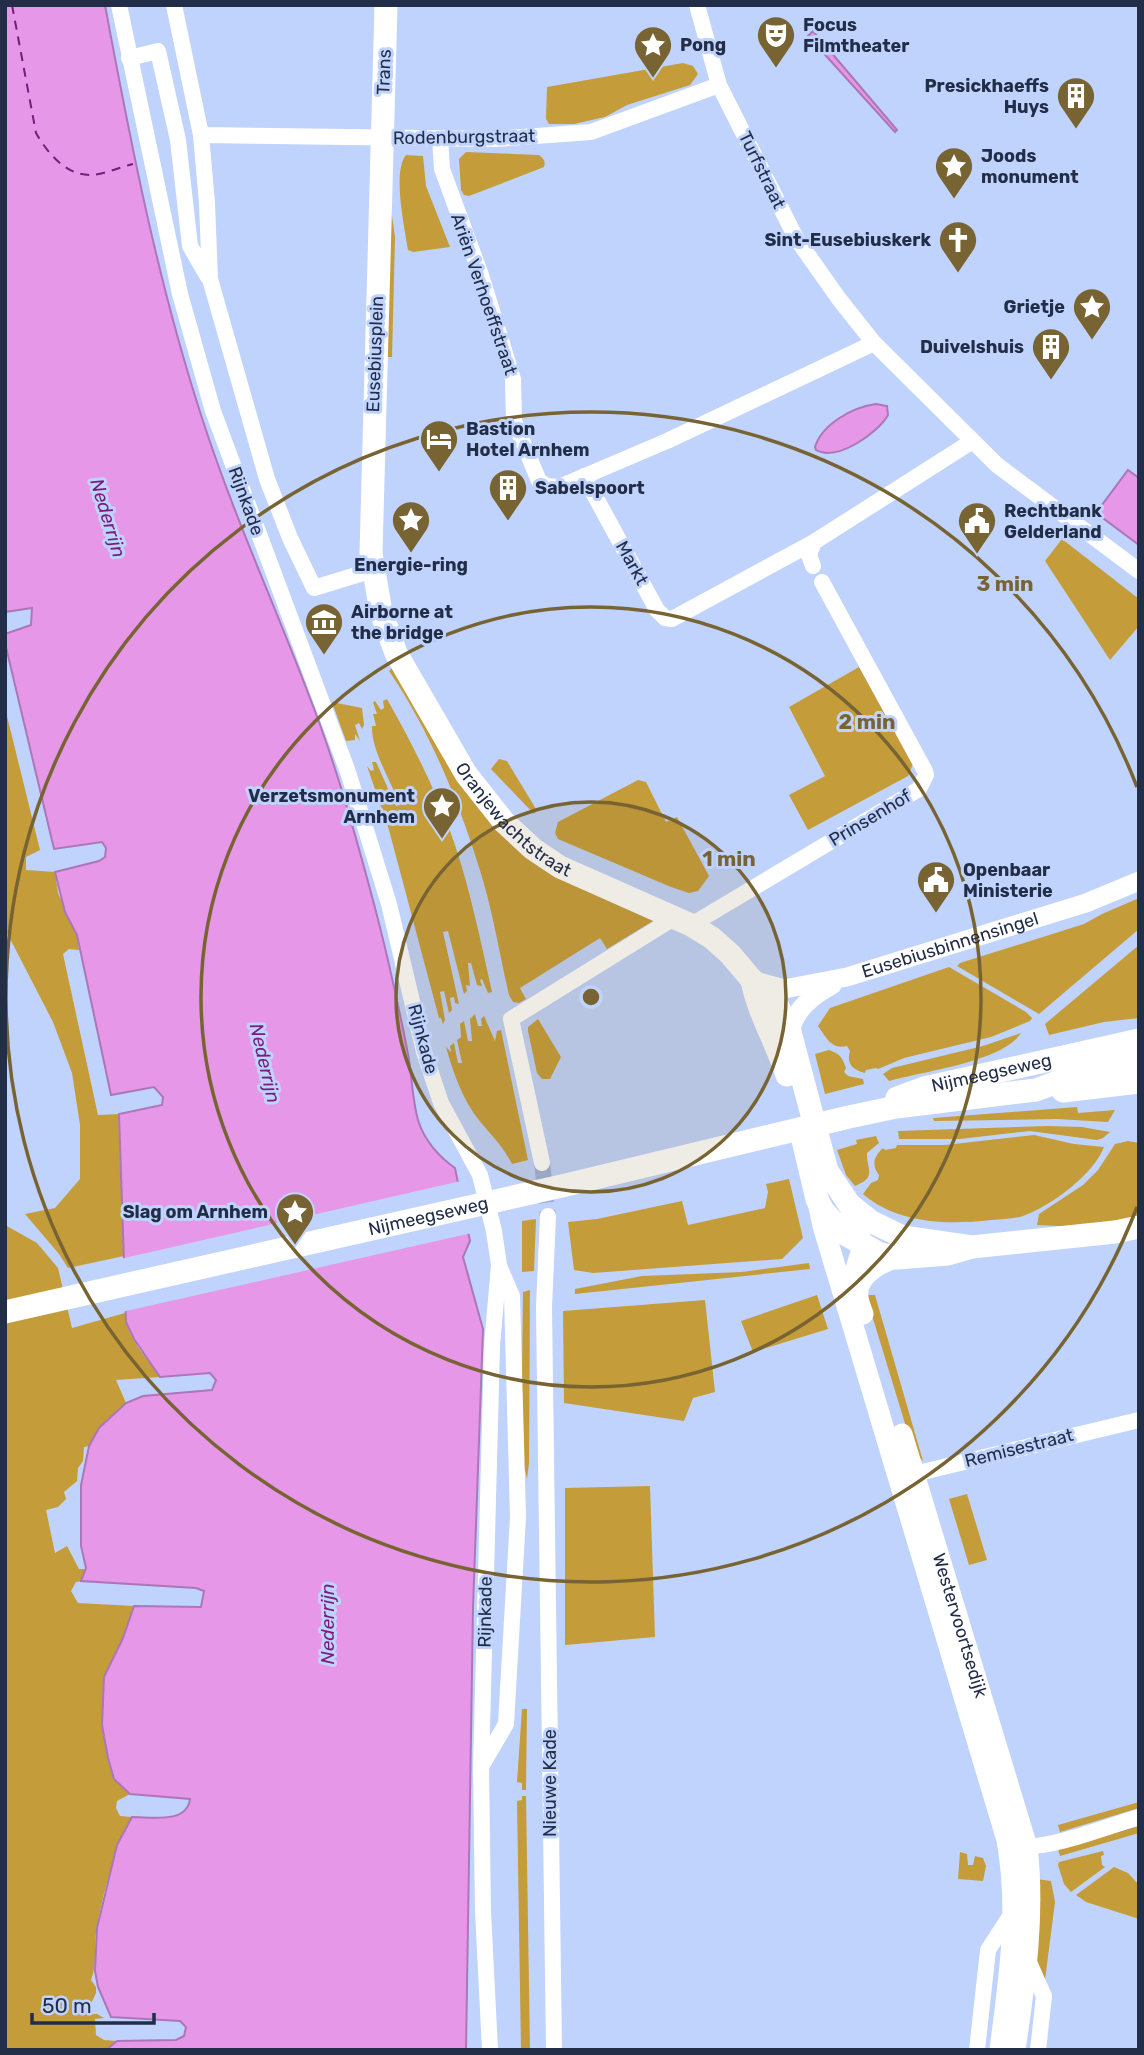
<svg xmlns="http://www.w3.org/2000/svg" width="1144" height="2055" font-family="Rubik,sans-serif">
<style>
.green{fill:#c49c3a}
.water{fill:#e697e8;stroke:#ab77b8;stroke-width:2}
.pier{fill:#c0d3fc}
.lines{fill:none;stroke-linecap:round;stroke-linejoin:round}
.ferry{stroke:#791b7d;stroke-width:2;stroke-dasharray:9 7;stroke-linecap:butt}
.minor-tunnel{stroke:#a0b2d8;stroke-width:16;stroke-dasharray:16 8;stroke-linecap:butt}
.minor{stroke:#fff;stroke-width:16}
.tertiary{stroke:#fff;stroke-width:19}
.secondary{stroke:#fff;stroke-width:21}
.primary{stroke:#fff;stroke-width:23}
.ring{fill:none;stroke:#786332;stroke-width:3.5}
.labels{text-anchor:middle;dominant-baseline:central;stroke-width:6;stroke-linejoin:round;paint-order:stroke}
.poi-label{font-size:18px;font-weight:bold;fill:#222d48;stroke:#c0d3fc;text-anchor:start}
.street-label{font-size:18px;fill:#222d48;stroke:#c0d3fc}
.water-label{font-size:19px;font-style:italic;fill:#791b7d;stroke:#c0d3fc}
.centre{fill:#786332;stroke:#c0d3fc;stroke-width:3.5}
.ring-label{font-size:21px;text-anchor:middle;font-weight:bold;fill:#786332;stroke:#c0d3fc;stroke-width:6;stroke-linejoin:round;paint-order:stroke}
</style>
<rect width="100%" height="100%" fill="#c0d3fc"/>
<!-- green -->
<path class="green" d="M683,63L693,66L698,74L690,85L627,105L605,117L574,124H549L546,119L547,87Z
M466,152L539,155C543,158 546,161 544,167L469,196L464,195L461,190L459,159Z
M406,155L423,156L426,186L450,247L413,252L408,250C405,229 392,172 406,155Z
M390,202L395,237L392,357H384Z
M1062,539L1139,599V626L1110,660L1045,561Z
M393,667L450,767L574,885L653,921L607,949L600,938L520,988L526,999L519,1003L513,1002L509,995C499,952 492,906 478,864C457,797 429,730 389,671Z
M859,667L913,764L908,776L808,830L789,795L825,776L789,707Z
M387,699C413,745 438,794 455,845C471,893 481,943 492,992L488,993L482,979L480,980L482,986L477,985L471,963H468L470,986L466,985L467,991L464,994L448,931L443,932L459,1004L455,1003L454,997L450,998L452,1010L449,1013L444,991L440,992L445,1020L443,1024L441,1018H439L389,830L367,766L371,771L374,770L372,762H376L396,806L400,805C390,779 371,750 372,726H376L373,714H377L373,702L375,701L381,710L384,708L383,701Z
M332,702L362,708L364,725L362,729L359,723L355,725L360,741L355,734V740L346,741Z
M5,708L40,850L26,857V870L55,872L58,893L77,935L79,950L69,949L63,954L98,1115L119,1114L124,1256L68,1268L59,1254L25,1214L55,1208L80,1179V1125L72,1073L53,1022L5,929Z
M499,759L507,761L536,809L534,814L491,769Z
M638,780L646,782L666,822L677,817L709,876L698,891L689,893L671,887L558,839L555,833L558,822Z
M1139,898V929L1039,1014L957,966L960,963L1084,924L1102,914Z
M1139,945V1018L1104,1022L1049,1035L1045,1024Z
M949,967L1026,1012L1032,1018L1030,1021L991,1037L904,1058L878,1069L876,1068L866,1070L865,1073C853,1070 846,1064 850,1051L847,1046C831,1050 826,1037 818,1026L830,1008Z
M475,1014L478,1026H482L481,1019L484,1016L495,1041L497,1031L501,1030L528,1160L512,1164C503,1146 490,1134 478,1119C462,1098 453,1072 446,1047L451,1052L450,1046L454,1043L458,1063H462L457,1040L461,1037L460,1024L464,1021L468,1041H472L470,1019Z
M538,1019L561,1057L550,1079H542L537,1073L528,1031V1027Z
M1021,1033C1002,1062 923,1071 889,1081L883,1074L892,1068L983,1046Z
M829,1050C840,1054 842,1057 846,1068L844,1072L848,1076L863,1079L864,1084L825,1094L815,1054Z
M1077,1107L1078,1113L1115,1110L1108,1122L1057,1119L934,1121L933,1118Z
M1048,1126L1082,1127L1110,1132L1103,1138L1097,1140L1030,1131L960,1139H899L898,1131Z
M1034,1135L1074,1144L1104,1147C1094,1174 1051,1206 1023,1216C1014,1219 1002,1219 991,1220C947,1225 898,1224 863,1194L871,1183L878,1180L879,1175C871,1165 874,1156 883,1148L885,1150L896,1148L897,1145H945Z
M876,1136L879,1143L867,1153C866,1168 878,1177 855,1186L846,1175L837,1150L857,1144L856,1140Z
M1128,1141L1139,1143V1218L1079,1227L1037,1225L1039,1214L1083,1185L1098,1170L1115,1144Z
M789,1179L803,1238L782,1259L593,1273L574,1270L568,1222L597,1219L682,1201L688,1225L765,1208L768,1192L766,1184Z
M536,1219L534,1271L522,1272V1221Z
M5,1225L37,1243L58,1268L72,1328L125,1313C126,1337 147,1358 160,1377L116,1380L126,1403L99,1428L89,1446L84,1447L83,1461L78,1468L77,1481L64,1492L66,1499L58,1507L46,1510L55,1553L67,1546L79,1569H85L81,1581L76,1582L71,1591L78,1603L134,1606L123,1638L104,1677L102,1725L114,1779L130,1794L117,1801L116,1808L120,1816L132,1817C114,1850 104,1890 97,1926C93,1945 98,1963 91,1980L96,1987V1993L88,2010L92,2014H97L104,2018L95,2019L96,2035L104,2040L117,2041L106,2050H5Z
M809,1263L810,1269L575,1294V1289L642,1276L742,1272Z
M530,1290L529,1463L527,1479L521,1452L523,1292Z
M817,1295L828,1329L753,1352L741,1321Z
M868,1295H875L923,1461L914,1453L867,1299Z
M705,1300L715,1392L693,1398L684,1421L564,1403L563,1311Z
M650,1486L655,1637L565,1645V1488Z
M967,1494L987,1560L969,1565L949,1499Z
M522,1709H527L526,1790H522V1783L517,1782Z
M522,1796H526L530,2050H521L517,1801L522,1800Z
M1139,1802V1808L1060,1832L1058,1825Z
M1139,1826V1833L1060,1856L1058,1849Z
M1103,1851L1104,1855L1101,1856L1102,1865L1105,1867L1071,1892L1064,1884L1058,1865L1059,1862Z
M960,1852L967,1854L968,1865H973L975,1856L983,1858L986,1866L983,1881L958,1879Z
M1114,1867L1128,1873L1139,1885V1919L1086,1902L1076,1895Z
M1036,1879L1051,1881L1055,1902L1045,1980L1034,1954Z"/>
<!-- water -->
<path class="water" d="M5,5H105C131,145 158,283 202,418C232,511 273,601 308,693C335,761 355,833 374,904C387,953 398,1003 408,1054C412,1075 412,1099 418,1120C424,1140 439,1157 455,1168L470,1241L463,1257L483,1329L473,1608L466,2050H106L117,2041L176,2040L184,2036L186,2027L180,2021L111,2017L98,1987L95,1971L97,1928L117,1845L132,1817C151,1817 187,1824 190,1799L130,1794L114,1779L108,1758L102,1725L104,1677L123,1638L134,1606L201,1607L204,1591L196,1588L81,1581L86,1568L81,1546V1485L89,1446L99,1428L126,1403L143,1396L212,1390L216,1380L210,1373L160,1377L134,1339L126,1322L119,1114L162,1105L163,1097L154,1087L111,1095L77,935L65,912L55,872L99,861L105,857L106,848L102,842L54,849L5,643V634L31,625L32,608L5,612Z
M813,31L897,130L895,132L808,36Z
M876,404L887,406L888,415C878,433 837,462 816,450L815,447C822,424 853,407 876,404Z
M1128,470L1139,478V545L1096,513Z"/>
<!-- pier -->
<path class="pier" d="M461,1181L472,1233L122,1312L120,1259Z"/>
<g class="lines">
<!-- ferry -->
<path class="ferry" d="M12,5L36,133C47,152 65,175 90,175C103,175 120,167 133,164"/>
<!-- minor-tunnel -->
<path class="minor-tunnel" d="M542,1163L548,1216"/>
<!-- minor -->
<path class="minor" d="M119,5L180,294L213,411L348,772L389,904L424,1052L441,1103L480,1175L494,1231L499,1265L492,1346L481,1767L483,1911L490,2050
M174,5L201,135L207,203L210,279L267,479L290,538L314,588L373,570
M697,5L719,85L796,238L839,299L874,343L997,465L1139,571
M129,58L158,51L178,140L190,246L208,277
M201,135L495,139L591,132L719,85
M440,139L442,169L481,275L513,379L514,421L539,481L547,486L559,487L667,441L874,343
M584,476L657,610L665,618L672,619L814,542L971,442
M813,566L809,555L814,542
M691,925L919,789L926,775L925,771L822,582
M542,1163L511,1019L674,918
M548,1216L544,1307L554,2050
M906,1476L1139,1420
M482,1765L506,1724L518,1517L512,1296L500,1268
M1019,1845C1044,1852 1111,1825 1139,1817
M1028,1960L1044,1996L1038,2050
M977,2050L988,1950L1012,1913"/>
<!-- tertiary -->
<g class="tertiary">
<path id="s1" d="M759,982L784,989L847,977L1086,903L1139,881"/>
<path d="M790,1032C795,1009 812,996 832,985"/>
</g>
<!-- secondary -->
<g class="secondary">
<path d="M818,1202L823,1226L1007,1840C1020,1914 1009,1976 1000,2050"/>
<path d="M849,1204L863,1246L854,1275L856,1292"/>
<path d="M863,1314C861,1308 858,1302 858,1296C855,1277 881,1261 897,1258"/>
<path id="s2" d="M902,1434L1027,1847C1035,1915 1025,1982 1015,2050"/>
</g>
<!-- primary -->
<g class="primary">
<path id="s3" d="M386,5L371,553L381,612L396,653L466,774L504,822L533,849L560,867L691,925L712,938L730,954L752,980L773,996L790,1032L827,1171L849,1204L870,1221L903,1237L972,1247"/>
<path d="M752,980C758,1013 777,1043 787,1075"/>
<path d="M1063,1091L1139,1082"/>
<path id="s4" d="M897,1098L924,1088L1139,1040"/>
<path d="M801,1132L817,1199L823,1211L845,1234L878,1253L897,1258L948,1254L972,1247L1115,1232L1139,1227"/>
<path id="s5" d="M5,1312L566,1185L849,1117L896,1107L1036,1090L1073,1076L1139,1063"/>
</g>
</g>
<!-- distance rings -->
<circle cx="591" cy="997" r="195" fill="#786332" fill-opacity=".12"/>
<g class="ring">
<circle cx="591" cy="997" r="195"/>
<circle cx="591" cy="997" r="390"/>
<path d="M1137 1207A585 585 0 1 1 1137 787"/>
</g>
<!-- icons -->
<defs>
<g id="theatre-pin" transform="scale(2.0125)"><path d="M0 17L-7.5 6A9.5 9.5 0 1 1 7.5 6Z" fill="#786332" stroke="#c0d3fc"/><path d="M-5-5.5Q0-4 5-5.5V0Q5 5 0 6Q-5 5-5 0ZM-3.3-2.5H-1v1.5H-3.3ZM1-2.5H3.3v1.5H1ZM-2.8 1Q0 5.5 2.8 1Z" fill="#fff"/></g>
<g id="sight-pin" transform="scale(2.0125)"><path d="M0 17L-7.5 6A9.5 9.5 0 1 1 7.5 6Z" fill="#786332" stroke="#c0d3fc"/><path d="M0-6L1.8-2.2L6-1.7L2.9 1.2L3.7 5.4L0 3.3L-3.7 5.4L-2.9 1.2L-6-1.7L-1.8-2.2Z" fill="#fff"/></g>
<g id="building-pin" transform="scale(2.0125)"><path d="M0 17L-7.5 6A9.5 9.5 0 1 1 7.5 6Z" fill="#786332" stroke="#c0d3fc"/><path d="M-4-6H4V6H1V3H-1V6H-4ZM-2.5-4.3h1.7v1.8h-1.7ZM.8-4.3h1.7v1.8H.8ZM-2.5-1h1.7V.8h-1.7ZM.8-1h1.7V.8H.8Z" fill="#fff"/></g>
<g id="church-pin" transform="scale(2.0125)"><path d="M0 17L-7.5 6A9.5 9.5 0 1 1 7.5 6Z" fill="#786332" stroke="#c0d3fc"/><path d="M-1.2-6h2.4v3.5h3.3v2.4h-3.3V6h-2.4V-.1h-3.3v-2.4h3.3Z" fill="#fff"/></g>
<g id="hotel-pin" transform="scale(2.0125)"><path d="M0 17L-7.5 6A9.5 9.5 0 1 1 7.5 6Z" fill="#786332" stroke="#c0d3fc"/><path d="M-6-4.5h1.5V1H6V5H4.5V3h-9V5H-6ZM-4 0a1.8 1.8 0 1 1 3.6 0ZM.5 0V-2.5h3Q6-2.5 6 0Z" fill="#fff"/></g>
<g id="civic-pin" transform="scale(2.0125)"><path d="M0 17L-7.5 6A9.5 9.5 0 1 1 7.5 6Z" fill="#786332" stroke="#c0d3fc"/><path d="M-.6-6.5H3V-4.5H.6V-3L4-1V1h2V6H-6V1h2V-1L-.6-3ZM-1.2 2.5V6h2.4V2.5Z" fill="#fff"/></g>
<g id="museum-pin" transform="scale(2.0125)"><path d="M0 17L-7.5 6A9.5 9.5 0 1 1 7.5 6Z" fill="#786332" stroke="#c0d3fc"/><path d="M0-6L6-3V-2H-6V-3ZM-5-1h2V3h-2ZM-1-1h2V3h-2ZM3-1h2V3H3ZM-6 4H6V6H-6Z" fill="#fff"/></g>
</defs>
<g fill-rule="evenodd">
<use href="#theatre-pin" x="776" y="35"/>
<use href="#sight-pin" x="653" y="45"/>
<use href="#building-pin" x="1076" y="96"/>
<use href="#sight-pin" x="954" y="166"/>
<use href="#church-pin" x="958" y="240"/>
<use href="#sight-pin" x="1092" y="307"/>
<use href="#building-pin" x="1051" y="347"/>
<use href="#hotel-pin" x="439" y="439"/>
<use href="#building-pin" x="508" y="488"/>
<use href="#sight-pin" x="411" y="520"/>
<use href="#civic-pin" x="977" y="521"/>
<use href="#museum-pin" x="324" y="622"/>
<use href="#sight-pin" x="442" y="806"/>
<use href="#civic-pin" x="936" y="880"/>
<use href="#sight-pin" x="295" y="1212"/>
</g>
<g class="labels">
<!-- poi labels -->
<g class="poi-label">
<text x="803" y="25">Focus<tspan x="803" dy="21">Filmtheater</tspan></text>
<text x="680" y="45">Pong</text>
<text x="1049" y="86" text-anchor="end">Presickhaeffs<tspan x="1049" dy="21">Huys</tspan></text>
<text x="981" y="156">Joods<tspan x="981" dy="21">monument</tspan></text>
<text x="931" y="240" text-anchor="end">Sint-Eusebiuskerk</text>
<text x="1065" y="307" text-anchor="end">Grietje</text>
<text x="1024" y="347" text-anchor="end">Duivelshuis</text>
<text x="466" y="429">Bastion<tspan x="466" dy="21">Hotel Arnhem</tspan></text>
<text x="535" y="488">Sabelspoort</text>
<text x="1004" y="511">Rechtbank<tspan x="1004" dy="21">Gelderland</tspan></text>
<text x="411" y="565" text-anchor="middle">Energie-ring</text>
<text x="351" y="612">Airborne at<tspan x="351" dy="21">the bridge</tspan></text>
<text x="415" y="796" text-anchor="end">Verzetsmonument<tspan x="415" dy="21">Arnhem</tspan></text>
<text x="963" y="870">Openbaar<tspan x="963" dy="21">Ministerie</tspan></text>
<text x="268" y="1212" text-anchor="end">Slag om Arnhem</text>
</g>
<!-- street labels -->
<g class="street-label">
<text transform="translate(384 72) rotate(-88)">Trans</text>
<text transform="translate(464 137) rotate(-1)">Rodenburgstraat</text>
<text transform="translate(762 170) rotate(64)">Turfstraat</text>
<text transform="translate(484 294) rotate(71)">Ariën Verhoeffstraat</text>
<text transform="translate(375 354) rotate(-88)">Eusebiusplein</text>
<text transform="translate(246 501) rotate(70)">Rijnkade</text>
<text transform="translate(632 563) rotate(61)">Markt</text>
<text stroke="none"><textPath href="#s3" startOffset="858">Oranjewachtstraat</textPath></text>
<text transform="translate(870 818) rotate(-31)">Prinsenhof</text>
<text stroke="none"><textPath href="#s1" startOffset="198">Eusebiusbinnensingel</textPath></text>
<text transform="translate(423 1039) rotate(75)">Rijnkade</text>
<text stroke="none"><textPath href="#s4" startOffset="98">Nijmeegseweg</textPath></text>
<text stroke="none"><textPath href="#s5" startOffset="434">Nijmeegseweg</textPath></text>
<text transform="translate(1019 1448) rotate(-14)">Remisestraat</text>
<text transform="translate(485 1612) rotate(-89)">Rijnkade</text>
<text stroke="none"><textPath href="#s2" startOffset="200">Westervoortsedijk</textPath></text>
<text transform="translate(550 1783) rotate(-90)">Nieuwe Kade</text>
</g>
<!-- water labels -->
<g class="water-label">
<text transform="translate(108 518) rotate(73)">Nederrijn</text>
<text transform="translate(265 1063) rotate(77)">Nederrijn</text>
<text transform="translate(327 1624) rotate(-90)">Nederrijn</text>
</g>
</g>
<circle cx="591" cy="997" r="10" class="centre"/>
<g class="ring-label">
<text x="1005" y="591">3 min</text>
<text x="867" y="729">2 min</text>
<text x="729" y="866">1 min</text>
</g>
<!-- border -->
<rect width="1144" height="2055" fill="none" stroke="#222d48" stroke-width="14"/>
<!-- scale -->
<path d="M32 2013v10h122v-10" fill="none" stroke="#222d48" stroke-width="3.5"/>
<text x="42" y="2013" font-size="21" fill="#222d48" stroke="#c0d3fc" stroke-width="5" paint-order="stroke">50 m</text>
</svg>
